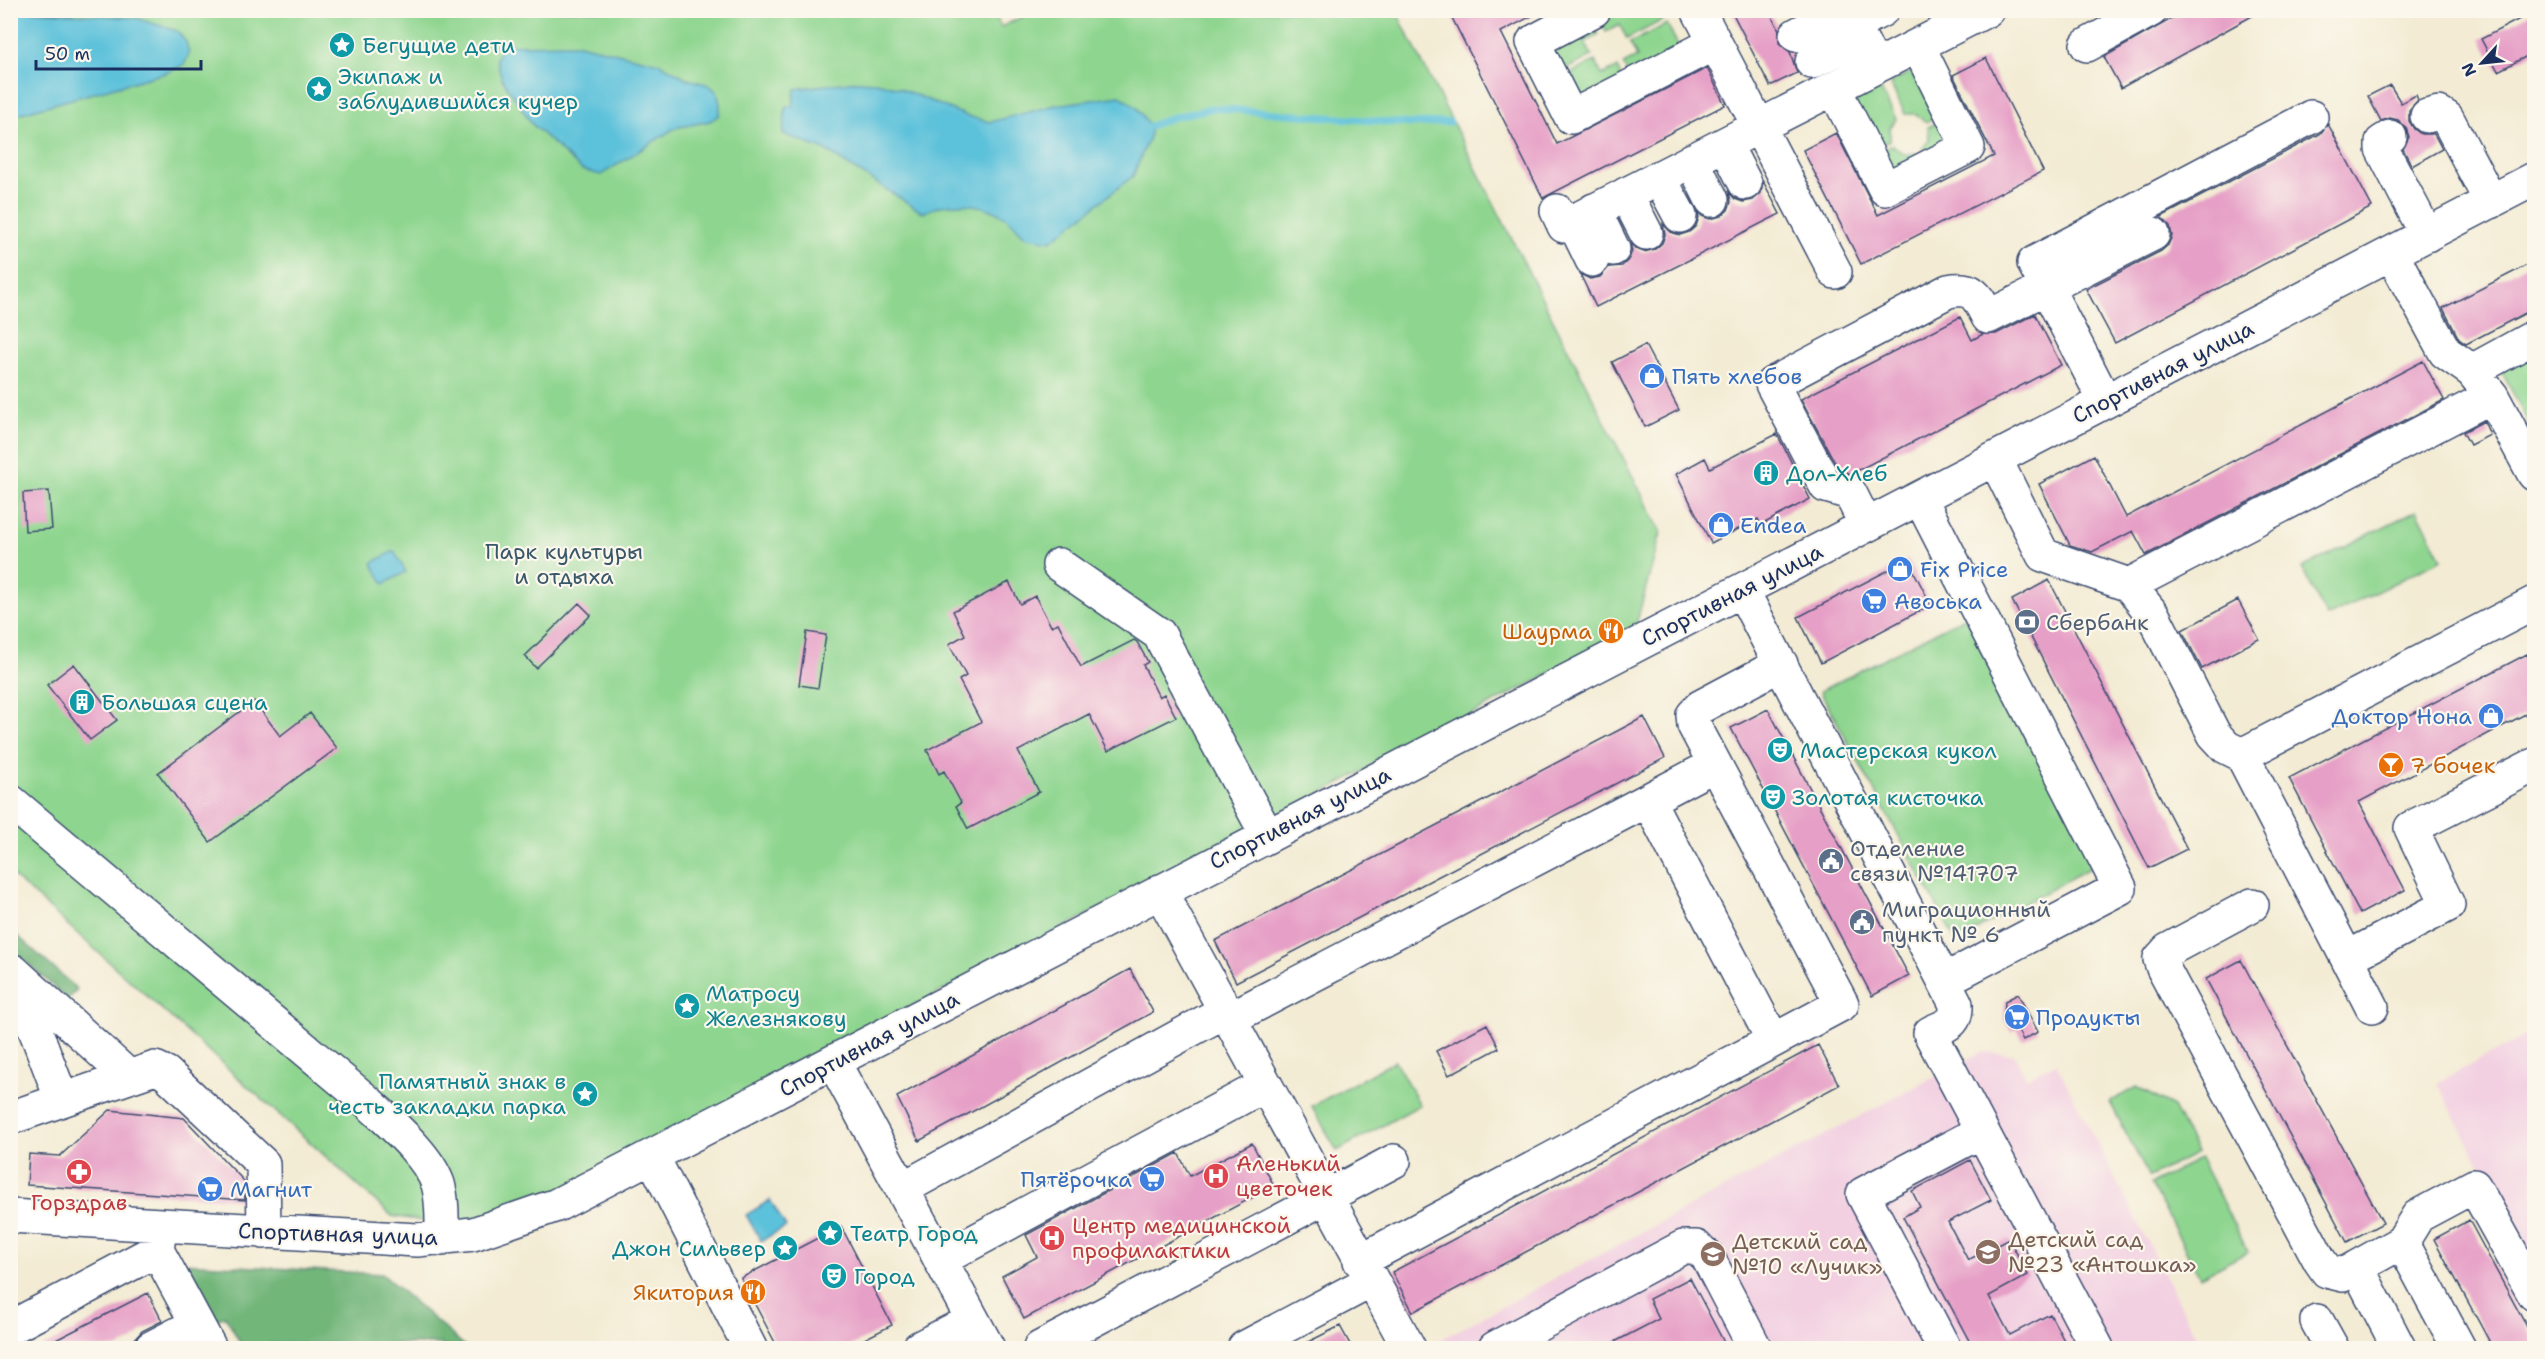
<svg xmlns="http://www.w3.org/2000/svg" width="2545" height="1359" font-family="'Shantell Sans',sans-serif">
<style>
.built{fill:#f2cfe1}
.green{fill:#8ed58f;stroke:#548276;stroke-width:1.5}
.forest{fill:#72b67a;stroke:#46726c;stroke-width:1.5}
.water{fill:#5cc1da;stroke:#3c789c;stroke-width:1.5}
.lines{fill:none;stroke-linecap:round;stroke-linejoin:round}
.stream{stroke:#5cc1da;stroke-width:7}
.building{fill:#e69fc6}
.minor-casing{stroke:#3b4b70;stroke-width:36}
.minor{stroke:#fff;stroke-width:33}
.labels{text-anchor:middle;dominant-baseline:central;stroke-width:4.5;stroke-linejoin:round;paint-order:stroke}
.culture-label{font-size:22px;fill:#0d838f;stroke:#fbf7ec;text-anchor:start}
.street-label{font-size:22px;fill:#1b2f5e;stroke:#fbf7ec}
.shop-label{font-size:22px;fill:#366cbe;stroke:#fbf7ec;text-anchor:start}
.park-label{font-size:22px;fill:#38586a;stroke:#fbf7ec}
.service-label{font-size:22px;fill:#4e5e75;stroke:#fbf7ec;text-anchor:start}
.food-label{font-size:22px;fill:#c56008;stroke:#fbf7ec;text-anchor:end}
.health-label{font-size:22px;fill:#be3a42;stroke:#fbf7ec;text-anchor:start}
.education-label{font-size:22px;fill:#785e54;stroke:#fbf7ec;text-anchor:start}
</style>
<rect width="100%" height="100%" fill="#fbf7ec"/>
<filter id="ink" filterUnits="userSpaceOnUse"><feTurbulence type="fractalNoise" baseFrequency=".0167" numOctaves="2"/><feDisplacementMap in="SourceGraphic" scale="12" xChannelSelector="R" yChannelSelector="G"/><feConvolveMatrix kernelMatrix="1 2 1 2 8 2 1 2 1" color-interpolation-filters="sRGB"/></filter>
<filter id="wash" filterUnits="userSpaceOnUse"><feTurbulence type="fractalNoise" baseFrequency=".008" numOctaves="4" result="noise"/><feDisplacementMap in="SourceGraphic" scale="24" xChannelSelector="R" yChannelSelector="G"/><feGaussianBlur stdDeviation="1.35" result="paint"/><feColorMatrix in="noise" values="0 0 0 0 0 0 0 0 0 0 0 0 0 0 0 0 0 1.4 0 .05"/><feComposite in="paint" operator="in"/></filter>
<g filter="url(#wash)">
<rect width="100%" height="100%" fill="#f3ebd3"/>
<!-- built -->
<path class="built" d="M2534,1031V1266L2437,1083Z
M1981,1052L2014,1054L2027,1078L2056,1063L2199,1342L2186,1348H1432L1430,1345Z"/>
<!-- green -->
<path class="green" d="M993,10L1001,27L1037,10L1396,11L1661,532L1635,629L559,1191L464,1228L392,1216L11,874V11Z
M1660,10L1665,19L1627,39L1620,25L1606,32L1598,17L1611,11Z
M1591,20L1599,35L1585,42L1592,56L1555,75L1540,46Z
M1667,24L1682,53L1631,80L1623,64L1637,57L1630,43Z
M1595,61L1602,75L1617,68L1624,83L1573,110L1558,80Z
M1923,66L1946,112L1926,122L1915,114H1905L1890,83Z
M1880,88L1896,119L1890,128V140L1872,149L1848,104Z
M1949,117L1963,145L1928,163L1921,151L1929,139L1928,127Z
M1892,145L1904,154L1916,153L1923,166L1888,183L1874,154Z
M2534,350V434L2500,368Z
M2417,510L2442,559L2327,617L2302,568Z
M1967,616L2095,865L1956,941L1820,691Z
M1395,1061L1420,1105L1337,1151L1312,1106Z
M2136,1087L2173,1107L2197,1153L2149,1177L2110,1102Z
M2200,1158L2248,1252L2200,1277L2151,1184Z"/>
<!-- forest -->
<path class="forest" d="M11,930L77,989L68,1000L11,948Z
M183,1263L382,1274L467,1348H445L440,1344H269L271,1348H243L225,1316L214,1321Z"/>
<!-- water -->
<path class="water" d="M11,10L136,18L177,31L186,42L189,54L184,65L165,73L11,116Z
M579,44L659,63L688,79L709,85L717,92L720,104L719,115L710,121L675,128L601,175L582,170L532,124L502,79L496,58L501,49L512,45Z
M857,81L876,82L899,88L967,116L990,122L1056,105L1120,96L1136,107L1150,126V134L1133,176L1051,241C1043,239 1029,239 1024,235C1018,230 1014,223 1007,218C984,202 948,199 923,213L825,150L783,134L786,106H793L795,89Z
M394,551L406,572L384,584L372,563Z
M770,1200L786,1227L761,1241L746,1215Z"/>
<g class="lines">
<!-- stream -->
<path class="stream" d="M1150,126L1174,117L1213,108L1413,124L1450,122"/>
</g>
<g id="blocks">
<!-- building -->
<path class="building" d="M1448,10H1543L1501,32L1557,144L1707,68L1725,105L1543,198Z
M1731,10H1769L1779,30V43L1790,52L1797,73L1770,86Z
M2187,10H2263L2121,88L2104,57Z
M2535,11V52L2498,71L2481,39Z
M1986,58L2043,171L1861,264L1803,150L1836,133L1878,215L1994,156L1953,75Z
M2390,85L2401,103L2416,95L2418,100L2409,110V121L2414,129L2421,134H2434L2442,149L2412,166L2403,149L2409,137L2406,128L2398,120L2390,118L2381,121L2368,96Z
M2328,124L2372,207L2115,343L2086,289L2161,251L2168,245L2172,236L2170,226L2161,217L2320,134Z
M1763,181L1780,214L1596,307L1580,274L1590,279L1600,277L1609,267L1622,266L1629,259L1632,251L1630,243L1636,249L1644,252L1655,249L1662,243L1665,235L1663,224L1671,232L1680,235L1689,232L1696,226L1699,217L1698,211L1702,216L1710,219L1721,216L1728,210L1731,202L1729,192L1735,199L1743,202L1753,200L1761,193Z
M2535,261V308L2466,344L2459,339L2443,308Z
M2035,314L2061,365L1851,474L1839,470L1801,399L1960,317L1972,340L1983,334H1996Z
M1645,345L1679,410L1645,427L1612,362Z
M2423,361L2444,400L2146,555L2133,531L2092,552L2070,545L2039,484L2094,455L2126,517Z
M2484,421L2490,435L2470,445L2463,432Z
M1777,434L1810,499L1761,525L1758,519L1711,543L1676,474L1705,458L1710,468Z
M49,491L52,529L25,531L23,493Z
M1908,560L1931,605L1821,663L1798,617Z
M2049,580L2187,849L2149,868L2012,600Z
M1009,582L1020,604L1035,596L1051,626L1058,623L1081,667L1134,640L1137,642L1148,662L1143,665L1159,697L1164,694L1176,717L1108,751L1089,714L1018,751L1039,792L968,829L956,806L961,803L944,771L939,774L927,750L981,722L959,680L966,676L949,644L965,635L953,611Z
M2238,600L2259,639L2202,669L2182,630Z
M579,603L591,615L536,668L525,656Z
M807,632L826,635L818,688L799,685Z
M2527,654L2535,669V709L2359,802L2405,890L2360,914L2289,778Z
M74,664L117,720L90,740L47,685Z
M254,701L280,736L310,713L337,748L210,842L158,773Z
M1768,709L1909,976L1872,996L1731,728Z
M1644,717L1665,758L1236,982L1215,941Z
M2241,960L2383,1223L2347,1242L2206,979Z
M1130,969L1153,1012L919,1141L897,1097Z
M2018,994L2038,1032L2023,1040L2017,1029L2011,1032L2004,1019L2005,1001Z
M1487,1024L1499,1048L1449,1075L1436,1051Z
M1818,1045L1839,1085L1413,1312L1392,1272Z
M110,1110L184,1118L244,1181L245,1200L27,1185L29,1154L60,1156Z
M1252,1143L1274,1186L1024,1319L1002,1276L1037,1257L1026,1235L1178,1153L1190,1176Z
M1970,1160L1991,1200L1948,1222L1968,1260L2009,1239L2028,1275L1989,1296L2010,1335L2050,1314L2068,1348H1973L1903,1217L1920,1207L1912,1191Z
M2469,1220L2535,1342V1348H2493L2434,1239Z
M841,1226L892,1325L847,1348H778L741,1278Z
M1690,1278L1727,1348H1603L1659,1319L1649,1299Z
M148,1293L162,1321L142,1331L134,1340L118,1348H40Z
M1340,1326L1352,1348H1296Z"/>
</g>
</g>
<g filter="url(#ink)">
<use href="#blocks" fill-opacity="0" stroke="#3b4b70" stroke-width="1.5"/>
<g class="lines">
<!-- minor casing -->
<g class="minor-casing">
<path id="minor" d="M1594,10L1533,42L1571,117L1715,43
M1698,10L1835,272
M1846,10L1875,67
M1853,25L1882,10
M1796,35L1844,10
M2087,45L2151,10
M1812,62L1860,38
M1834,88L1885,189L1968,147L1918,46
M2427,116L2439,113L2447,118L2491,202
M2390,137L2382,142V149L2427,235
M1725,144L1745,183
M1692,160L1712,200
M1659,177L1680,216
M1626,194L1646,233
M1594,210L1613,249
M1557,211L1564,226L1987,10
M1573,221L1592,260
M2392,254L2445,352L2472,371
M2492,396L2534,474
M2105,401L2034,263L2311,117
M1995,459L2043,555L2129,585L2492,396L2472,371L2534,337
M1920,498L2120,888L1945,980
M1866,525L1850,493L1826,486L1772,384L1948,291C1974,286 1977,296 1988,317L2153,234
M1059,565L1159,634L1267,835
M2129,585L2153,615L2214,734L2226,747L2242,755L2534,603
M1742,590L1956,1004C1957,1025 1946,1025 1930,1033L2097,1348
M2242,755L2347,958L2448,905L2411,828L2534,765
M1648,800L1714,765
M10,801L369,1103C391,1124 428,1155 438,1184C443,1201 442,1221 442,1239
M1160,891L1409,1348
M2252,905L2168,950L2160,959L2163,968L2320,1261L2327,1271L2343,1275L2357,1267L2399,1348
M2347,958L2372,1007
M13,971L128,1076
M15,977L62,1100
M1229,1019L1648,800L1773,1040
M834,1063L988,1348
M10,1118L155,1068L166,1073L263,1164L264,1232
M652,1156L750,1348
M902,1189L1225,1011
M10,1216L417,1240L473,1234L557,1205L2534,179
M160,1229L157,1250L210,1348
M2402,1242L2459,1348
M940,1260L1265,1085
M1360,1261L1842,1004L1694,725L1693,715L1700,707L1781,664
M2357,1267L2402,1242L2418,1216L2474,1186L2534,1294
M2317,1321L2332,1348
M10,1328L157,1250
M151,1348L197,1324
M919,1348L973,1320
M1040,1348L1394,1161
M1244,1348L1371,1281
M1495,1348L1683,1247H1696L1707,1256L1755,1348
M1944,1348L1863,1194L1982,1131"/>
</g>
<!-- minor -->
<use href="#minor" class="minor"/>
</g>
</g>
<!-- icons -->
<defs>
<g id="sight-disc" transform="scale(1.35)"><circle r="9.5" fill="#0f9aa8" stroke="#fbf7ec"/><path d="M0-6L1.8-2.2L6-1.7L2.9 1.2L3.7 5.4L0 3.3L-3.7 5.4L-2.9 1.2L-6-1.7L-1.8-2.2Z" fill="#fff"/></g>
<g id="shop-disc" transform="scale(1.35)"><circle r="9.5" fill="#3f7fe0" stroke="#fbf7ec"/><path d="M-5-2.5h2.3a2.7 3.5 0 0 1 5.4 0H5L5.5 6h-11ZM-1.5-2.5h3a1.5 2.3 0 0 0-3 0Z" fill="#fff"/></g>
<g id="building-disc" transform="scale(1.35)"><circle r="9.5" fill="#0f9aa8" stroke="#fbf7ec"/><path d="M-4-6H4V6H1V3H-1V6H-4ZM-2.5-4.3h1.7v1.8h-1.7ZM.8-4.3h1.7v1.8H.8ZM-2.5-1h1.7V.8h-1.7ZM.8-1h1.7V.8H.8Z" fill="#fff"/></g>
<g id="supermarket-disc" transform="scale(1.35)"><circle r="9.5" fill="#3f7fe0" stroke="#fbf7ec"/><path d="M-6-5.5h2.5l.6 2H6L4.5 2H-2.5L-4.4-4H-6ZM-1.5 3.2a1.3 1.3 0 1 0 .1 0ZM3 3.2a1.3 1.3 0 1 0 .1 0Z" fill="#fff"/></g>
<g id="bank-disc" transform="scale(1.35)"><circle r="9.5" fill="#5c6f8a" stroke="#fbf7ec"/><path d="M-6-4H6V4H-6ZM0-2.3a2.3 2.3 0 1 0 0 4.6a2.3 2.3 0 1 0 0-4.6Z" fill="#fff"/></g>
<g id="restaurant-disc" transform="scale(1.35)"><circle r="9.5" fill="#e8710a" stroke="#fbf7ec"/><path d="M-5-6h1v4h1v-4h1v4h1v-4h1v5L-1.5 .5V6h-2V.5L-5-1ZM5-6V6H3V1.5H1.5Q1.5-4 5-6Z" fill="#fff"/></g>
<g id="theatre-disc" transform="scale(1.35)"><circle r="9.5" fill="#0f9aa8" stroke="#fbf7ec"/><path d="M-5-5.5Q0-4 5-5.5V0Q5 5 0 6Q-5 5-5 0ZM-3.3-2.5H-1v1.5H-3.3ZM1-2.5H3.3v1.5H1ZM-2.8 1Q0 5.5 2.8 1Z" fill="#fff"/></g>
<g id="bar-disc" transform="scale(1.35)"><circle r="9.5" fill="#e8710a" stroke="#fbf7ec"/><path d="M-6-5H6L.8 .8V4.5H3.5V6h-7V4.5H-.8V.8Z" fill="#fff"/></g>
<g id="civic-disc" transform="scale(1.35)"><circle r="9.5" fill="#5c6f8a" stroke="#fbf7ec"/><path d="M-.6-6.5H3V-4.5H.6V-3L4-1V1h2V6H-6V1h2V-1L-.6-3ZM-1.2 2.5V6h2.4V2.5Z" fill="#fff"/></g>
<g id="pharmacy-disc" transform="scale(1.35)"><circle r="9.5" fill="#e0444e" stroke="#fbf7ec"/><path d="M-2-6h4v4h4v4h-4v4h-4v-4h-4v-4h4Z" fill="#fff"/></g>
<g id="hospital-disc" transform="scale(1.35)"><circle r="9.5" fill="#e0444e" stroke="#fbf7ec"/><path d="M-5-5h3v3.5h4V-5h3V5h-3V1.5h-4V5h-3Z" fill="#fff"/></g>
<g id="school-disc" transform="scale(1.35)"><circle r="9.5" fill="#8d6e63" stroke="#fbf7ec"/><path d="M0-5L7-2L0 1L-7-2ZM-4 1L0 2.5L4 1V4Q0 6-4 4Z" fill="#fff"/></g>
</defs>
<g fill-rule="evenodd">
<use href="#sight-disc" x="342" y="45"/>
<use href="#sight-disc" x="319" y="89"/>
<use href="#shop-disc" x="1652" y="376"/>
<use href="#building-disc" x="1766" y="473"/>
<use href="#shop-disc" x="1721" y="525"/>
<use href="#shop-disc" x="1900" y="569"/>
<use href="#supermarket-disc" x="1874" y="601"/>
<use href="#bank-disc" x="2027" y="622"/>
<use href="#restaurant-disc" x="1611" y="631"/>
<use href="#building-disc" x="82" y="702"/>
<use href="#shop-disc" x="2491" y="716"/>
<use href="#theatre-disc" x="1780" y="750"/>
<use href="#bar-disc" x="2391" y="765"/>
<use href="#theatre-disc" x="1773" y="797"/>
<use href="#civic-disc" x="1831" y="861"/>
<use href="#civic-disc" x="1862" y="922"/>
<use href="#sight-disc" x="687" y="1006"/>
<use href="#supermarket-disc" x="2017" y="1017"/>
<use href="#sight-disc" x="585" y="1094"/>
<use href="#pharmacy-disc" x="79" y="1172"/>
<use href="#hospital-disc" x="1216" y="1176"/>
<use href="#supermarket-disc" x="1152" y="1179"/>
<use href="#supermarket-disc" x="210" y="1189"/>
<use href="#sight-disc" x="830" y="1233"/>
<use href="#hospital-disc" x="1052" y="1238"/>
<use href="#sight-disc" x="785" y="1248"/>
<use href="#school-disc" x="1988" y="1252"/>
<use href="#school-disc" x="1713" y="1254"/>
<use href="#theatre-disc" x="834" y="1276"/>
<use href="#restaurant-disc" x="753" y="1292"/>
</g>
<g class="labels">
<!-- culture labels -->
<g class="culture-label">
<text x="362" y="45">Бегущие дети</text>
<text x="338" y="76">Экипаж и<tspan x="338" dy="25">заблудившийся кучер</tspan></text>
<text x="1786" y="473">Дол-Хлеб</text>
<text x="101" y="702">Большая сцена</text>
<text x="1800" y="750">Мастерская кукол</text>
<text x="1792" y="797">Золотая кисточка</text>
<text x="706" y="993">Матросу<tspan x="706" dy="25">Железнякову</tspan></text>
<text x="566" y="1081" text-anchor="end">Памятный знак в<tspan x="566" dy="25">честь закладки парка</tspan></text>
<text x="850" y="1233">Театр Город</text>
<text x="766" y="1248" text-anchor="end">Джон Сильвер</text>
<text x="854" y="1276">Город</text>
</g>
<!-- street labels -->
<g class="street-label">
<text transform="translate(2163 372) rotate(-27)">Спортивная улица</text>
<text transform="translate(1732 595) rotate(-27)">Спортивная улица</text>
<text transform="translate(1300 818) rotate(-27)">Спортивная улица</text>
<text transform="translate(869 1044) rotate(-28)">Спортивная улица</text>
<text transform="translate(338 1234) rotate(2)">Спортивная улица</text>
</g>
<!-- shop labels -->
<g class="shop-label">
<text x="1672" y="376">Пять хлебов</text>
<text x="1740" y="525">Endea</text>
<text x="1920" y="569">Fix Price</text>
<text x="1894" y="601">Авоська</text>
<text x="2472" y="716" text-anchor="end">Доктор Нона</text>
<text x="2036" y="1017">Продукты</text>
<text x="1132" y="1179" text-anchor="end">Пятёрочка</text>
<text x="230" y="1189">Магнит</text>
</g>
<!-- park labels -->
<g class="park-label">
<text x="564" y="551">Парк культуры<tspan x="564" dy="25">и отдыха</tspan></text>
</g>
<!-- service labels -->
<g class="service-label">
<text x="2046" y="622">Сбербанк</text>
<text x="1850" y="848">Отделение<tspan x="1850" dy="25">связи №141707</tspan></text>
<text x="1882" y="909">Миграционный<tspan x="1882" dy="25">пункт № 6</tspan></text>
</g>
<!-- food labels -->
<g class="food-label">
<text x="1592" y="631">Шаурма</text>
<text x="2410" y="765" text-anchor="start">7 бочек</text>
<text x="734" y="1292">Якитория</text>
</g>
<!-- health labels -->
<g class="health-label">
<text x="1236" y="1163">Аленький<tspan x="1236" dy="25">цветочек</tspan></text>
<text x="79" y="1202" text-anchor="middle">Горздрав</text>
<text x="1072" y="1225">Центр медицинской<tspan x="1072" dy="25">профилактики</tspan></text>
</g>
<!-- education labels -->
<g class="education-label">
<text x="2008" y="1239">Детский сад<tspan x="2008" dy="25">№23 «Антошка»</tspan></text>
<text x="1732" y="1241">Детский сад<tspan x="1732" dy="25">№10 «Лучик»</tspan></text>
</g>
</g>
<!-- margin -->
<rect width="2545" height="1359" fill="none" stroke="#fbf7ec" stroke-width="36"/>
<!-- north arrow -->
<g transform="translate(2482 63) rotate(243)" stroke="#fbf7ec" stroke-width="4.5" paint-order="stroke">
<path d="M0-4.5L10 22L0 15L-10 22Z" fill="#1b2f5e"/>
<text y="-9" font-size="16" font-weight="bold" text-anchor="middle" fill="#1b2f5e">N</text>
</g>
<!-- scale -->
<path d="M36 60v9h165v-9" fill="none" stroke="#1b2f5e" stroke-width="3"/>
<text x="45" y="60" font-size="18" fill="#1b2f5e" stroke="#fbf7ec" stroke-width="4.5" paint-order="stroke">50 m</text>
</svg>
